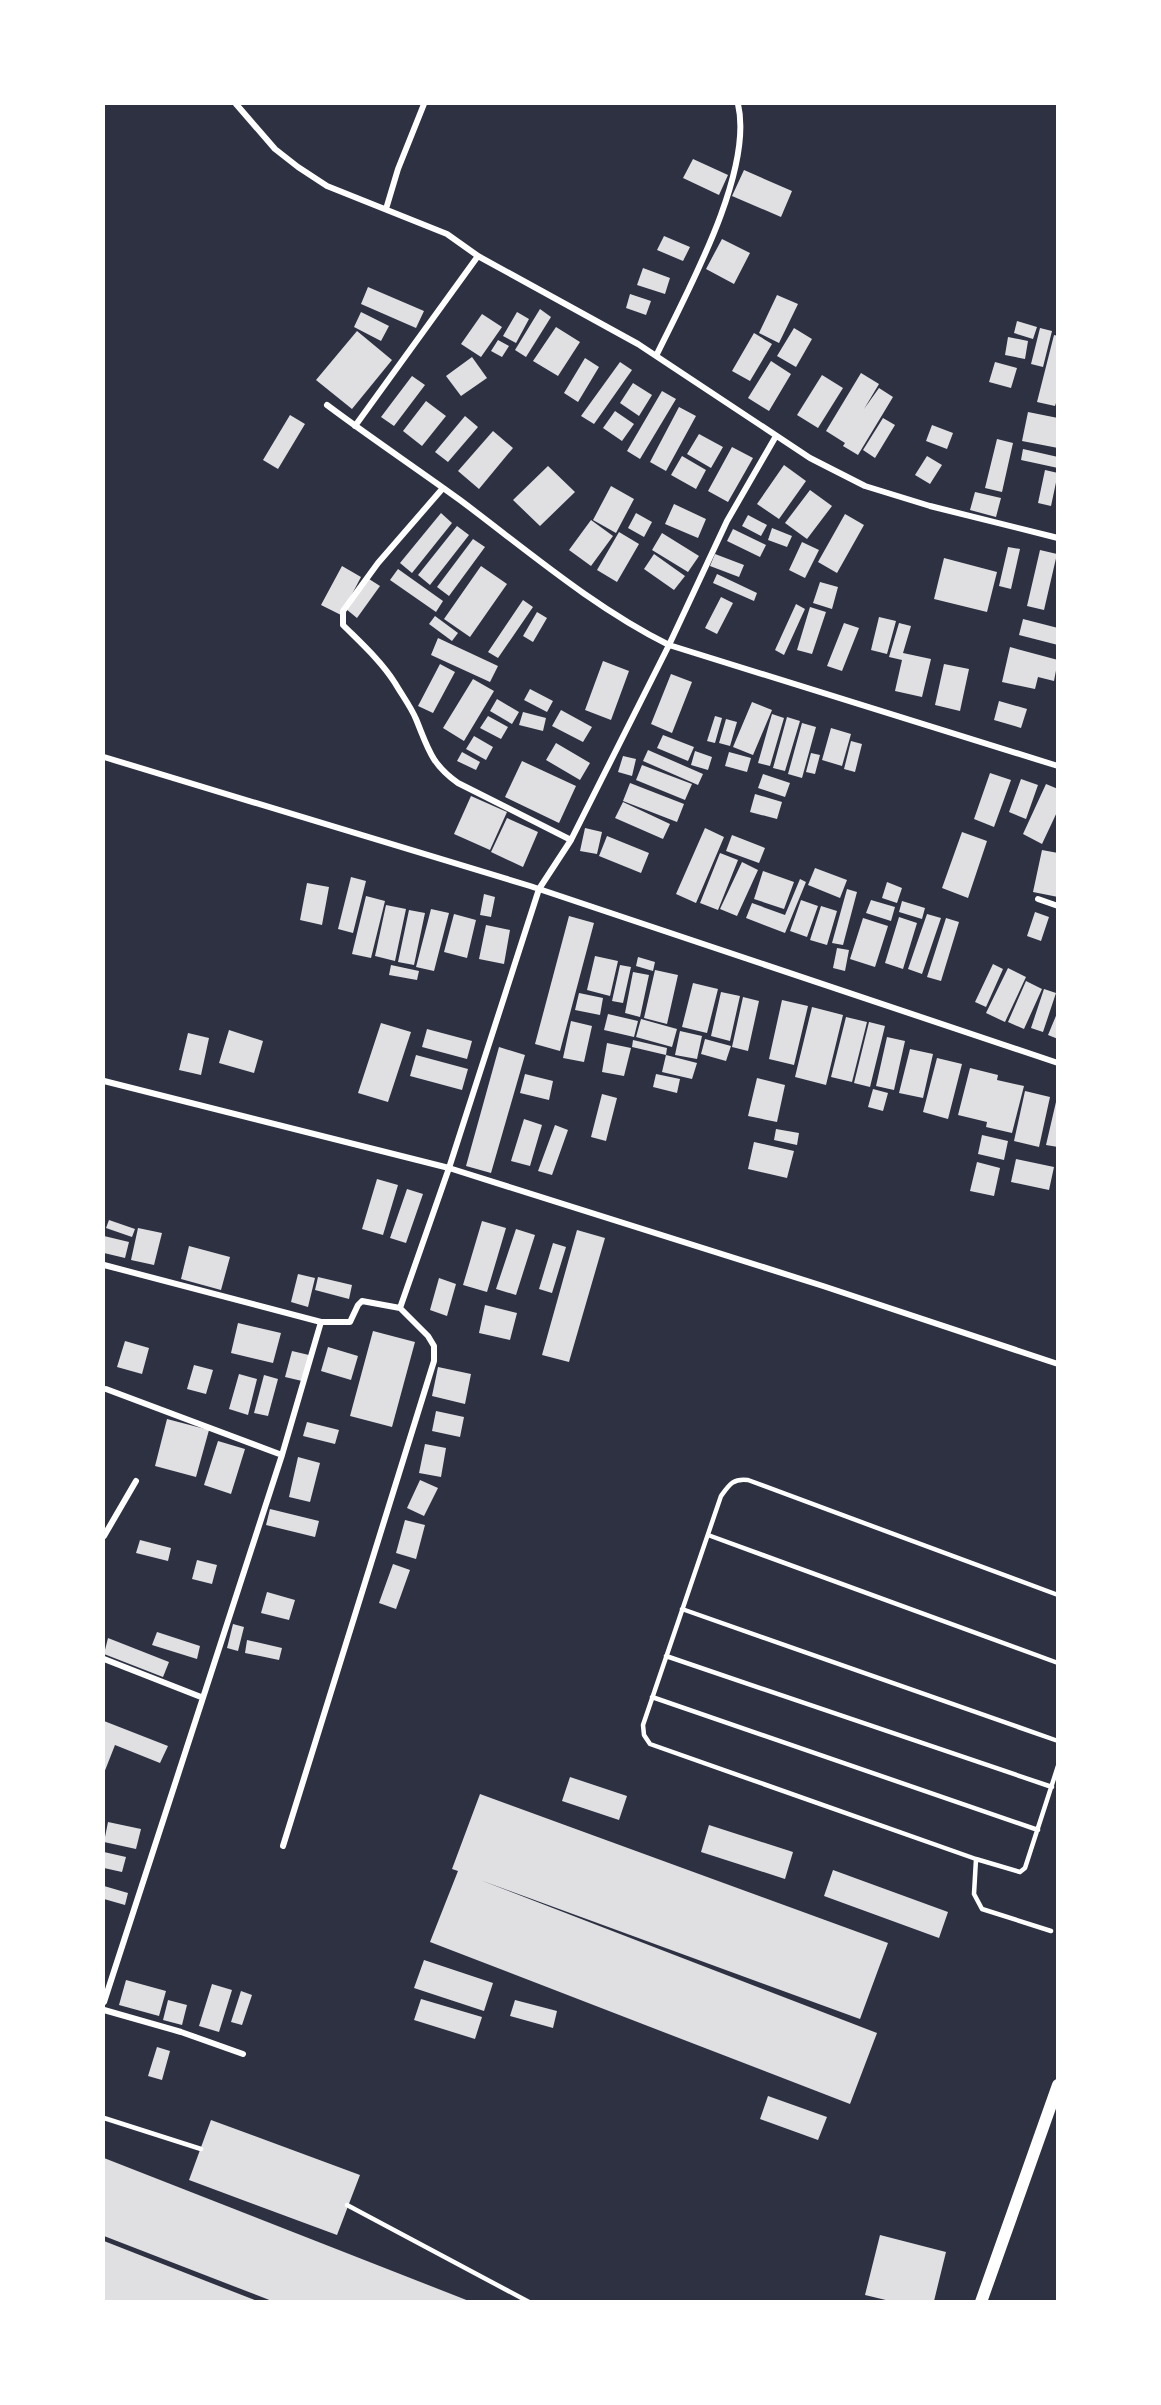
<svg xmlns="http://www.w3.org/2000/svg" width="1161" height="2405" font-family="Raleway,sans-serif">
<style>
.building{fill:#e0e0e3}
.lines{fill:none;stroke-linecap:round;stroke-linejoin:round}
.service{stroke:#fff;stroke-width:4.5}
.minor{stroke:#fff;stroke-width:6}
.secondary{stroke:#fff;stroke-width:12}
</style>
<rect width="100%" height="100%" fill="#2d3142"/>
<!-- building -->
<path class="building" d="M693,159L728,175L719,195L683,178Z
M744,170L792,191L781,217L732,196Z
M664,236L690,247L683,261L657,250Z
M722,239L750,253L734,284L706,269Z
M643,268L670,278L665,294L637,285Z
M368,287L424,311L416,328L361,304Z
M630,294L651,301L646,315L626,308Z
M777,295L798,304L779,343L759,333Z
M540,309L551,317L526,357L515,350Z
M361,312L389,326L381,341L354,327Z
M517,312L529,319L516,343L503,336Z
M482,314L502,327L481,357L461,344Z
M1017,321L1037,327L1033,339L1014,333Z
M556,327L580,342L558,376L533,361Z
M794,328L812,339L796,367L777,356Z
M1040,328L1052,331L1043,367L1031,364Z
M357,331L392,360L352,409L316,380Z
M754,333L772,344L750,381L732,371Z
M1054,335L1058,336V397L1055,406L1037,402Z
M1008,337L1028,341L1025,359L1005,355Z
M498,340L509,346L502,357L491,351Z
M472,357L487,378L461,396L446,376Z
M585,358L599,367L578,402L564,393Z
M771,361L791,374L769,411L748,398Z
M620,362L632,370L594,424L581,416Z
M995,362L1017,368L1011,388L989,382Z
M861,373L879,384L864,409L879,388L893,397L858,455L843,446L845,443L826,431Z
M822,375L843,388L818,428L797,415Z
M412,376L425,385L394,426L381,417Z
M633,383L652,395L639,416L620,403Z
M662,391L676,399L640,459L627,451Z
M426,401L446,416L422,446L403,431Z
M679,407L696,416L666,471L650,462Z
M615,411L634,424L622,441L603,428Z
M1028,412L1058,418V448L1022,441Z
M290,415L305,424L278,469L263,460Z
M465,416L478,427L448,462L435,452Z
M883,418L895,425L875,458L863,450Z
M932,425L953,433L947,449L926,441Z
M493,431L513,448L479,489L458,471Z
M699,434L723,447L711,468L687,454Z
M997,439L1013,443L1002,492L985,488Z
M732,447L753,458L728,502L708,491Z
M1023,449L1058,457V468L1021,460Z
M682,456L706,470L696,489L671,475Z
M927,456L942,465L930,484L915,475Z
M784,465L806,481L779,519L757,504Z
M548,466L575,492L540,526L513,500Z
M1045,470L1058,473L1051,506L1038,503Z
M611,486L634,499L616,533L593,520Z
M810,490L832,506L807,539L785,523Z
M975,492L1001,498L996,517L970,510Z
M674,504L706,519L698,538L665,524Z
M441,513L452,523L412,573L400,563Z
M636,513L652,522L644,537L628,528Z
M845,514L864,525L837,573L818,562Z
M748,515L767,525L761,536L742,526Z
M591,520L613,536L591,566L569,550Z
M457,526L469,535L430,585L418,575Z
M772,528L792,536L787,547L768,540Z
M733,529L766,545L760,557L727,541Z
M619,532L639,544L617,582L597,570Z
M662,533L699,556L688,572L652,550Z
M473,539L485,547L449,596L437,587Z
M802,542L819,550L805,578L789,570Z
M1008,547L1020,549L1011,589L999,586Z
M1040,550L1057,554L1044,610L1027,606Z
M654,554L685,576L674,590L644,569Z
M715,554L744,565L739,577L710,566Z
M944,558L997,572L987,612L934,599Z
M342,566L361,577L341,615L321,605Z
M481,566L507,584L470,637L444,619Z
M398,569L443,601L436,612L390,580Z
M717,574L757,593L754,601L713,583Z
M369,579L380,586L357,618L346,609Z
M820,582L838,587L832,609L813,603Z
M721,597L733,603L717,634L705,628Z
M523,600L533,607L498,658L488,652Z
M796,604L805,609L784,655L775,650Z
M810,607L826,612L812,654L797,650Z
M537,612L547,618L533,642L523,636Z
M435,616L458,633L452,641L429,624Z
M879,617L896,621L887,654L871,650Z
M1023,619L1058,628V645L1019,635Z
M844,623L859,628L842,671L827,666Z
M899,623L911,626L903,653L931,659L922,697L895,691L902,660L889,657Z
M438,638L498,666L490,682L431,655Z
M1010,647L1058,660L1054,681L1038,677L1035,689L1002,682Z
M603,661L629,671L611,720L585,710Z
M440,664L455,672L433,713L418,706Z
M944,664L969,669L960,711L935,705Z
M671,674L692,682L672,733L651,724Z
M473,679L494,691L464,741L443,728Z
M530,689L553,701L547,712L524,700Z
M497,699L519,712L512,724L490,711Z
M999,701L1027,709L1021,728L994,720Z
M752,702L772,710L753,755L733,747Z
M561,710L592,727L583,742L552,726Z
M523,712L546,718L543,731L519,725Z
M772,714L784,718L770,766L758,763Z
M488,716L508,727L501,739L480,728Z
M715,716L722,718L715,743L707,741Z
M787,717L800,721L785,771L773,768Z
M726,719L737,722L730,746L719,743Z
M802,723L816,727L802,778L788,774Z
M831,728L851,734L842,766L822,760Z
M663,735L694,747L688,761L657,748Z
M474,736L493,747L486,760L466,749Z
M851,741L862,744L855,772L844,769Z
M556,743L590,763L580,780L546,760Z
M648,750L703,774L698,785L643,761Z
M695,751L712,757L708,770L691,765Z
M462,752L480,762L476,770L457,761Z
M729,752L751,758L747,772L725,766Z
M811,753L820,755L815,774L806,772Z
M623,756L636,759L632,776L618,772Z
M522,761L576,786L559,823L505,797Z
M642,765L692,784L685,800L636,780Z
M990,773L1011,780L994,827L974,819Z
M763,774L790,783L785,797L758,788Z
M1021,779L1038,785L1026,819L1009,812Z
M630,783L684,804L677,822L623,801Z
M1046,784L1058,789V810L1042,844L1023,834Z
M755,794L782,802L777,819L750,812Z
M471,796L507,812L490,850L454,834Z
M623,802L670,824L663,839L615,818Z
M507,818L538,832L523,867L491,852Z
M585,828L602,832L597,854L580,851Z
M705,828L724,837L696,903L676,894Z
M962,832L987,841L968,898L942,888Z
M732,835L765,848L759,863L726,851Z
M607,836L649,853L641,873L599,856Z
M1042,850L1058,853V897L1033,892Z
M720,853L738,860L718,910L700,903Z
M742,862L758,870L737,916L720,909Z
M815,868L847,880L840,898L808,885Z
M763,871L794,882L784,909L754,899Z
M351,877L366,881L353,933L338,929Z
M800,879L806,882L785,933L746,918L752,903L785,915Z
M887,882L902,888L897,903L882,898Z
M307,883L329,887L322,925L300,920Z
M847,889L857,892L843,945L832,943Z
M484,894L495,897L491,917L480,915Z
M366,896L385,901L371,958L352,954Z
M801,900L818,906L807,937L790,931Z
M871,900L895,907L891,921L866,913Z
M902,901L925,908L922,919L899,912Z
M386,905L406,909L395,961L375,956Z
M821,906L837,911L827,945L810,940Z
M431,909L449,913L434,971L416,967Z
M409,910L425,913L414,965L398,962Z
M1035,912L1049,917L1041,941L1027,936Z
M454,914L476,920L467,958L444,952Z
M927,914L941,918L922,974L908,969Z
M569,916L594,923L560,1051L535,1044Z
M899,917L917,923L903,969L885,963Z
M863,918L888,926L875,967L850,959Z
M946,918L959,922L941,981L927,977Z
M486,925L510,930L504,964L479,959Z
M837,948L849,950L845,971L833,968Z
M595,956L618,961L610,996L587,990Z
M638,957L655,962L653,971L636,966Z
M993,964L1003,969L986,1007L975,1002Z
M391,965L419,971L417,980L389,975Z
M620,965L631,967L623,1003L612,1001Z
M1008,968L1026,977L1005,1022L986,1013Z
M655,970L678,975L667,1024L644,1018Z
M633,972L649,975L640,1017L625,1013Z
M1026,981L1042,989L1024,1029L1008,1022Z
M693,983L718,989L707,1033L682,1027Z
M1044,989L1056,993L1043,1032L1031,1028Z
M721,992L740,996L730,1041L711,1036Z
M579,993L603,998L600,1015L575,1010Z
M743,997L759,1001L748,1051L732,1047Z
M782,1000L808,1006L794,1065L769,1059Z
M812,1007L843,1015L826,1085L795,1077Z
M1058,1011V1039L1048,1035Z
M608,1014L638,1021L634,1037L604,1030Z
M846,1017L867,1022L852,1082L831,1077Z
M641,1019L677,1029L672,1047L636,1037Z
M571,1021L592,1026L584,1062L563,1058Z
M869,1022L885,1026L870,1087L854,1083Z
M381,1023L411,1032L388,1102L358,1093Z
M427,1029L472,1041L467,1059L422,1047Z
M229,1030L263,1041L254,1073L219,1063Z
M680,1031L702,1036L697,1059L675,1055Z
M188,1033L209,1038L201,1075L179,1070Z
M887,1037L905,1041L894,1090L876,1086Z
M705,1039L731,1046L726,1061L701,1054Z
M633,1040L667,1048L666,1055L632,1047Z
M607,1043L631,1048L624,1076L602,1072Z
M499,1047L525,1055L491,1173L466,1166Z
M910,1049L933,1054L923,1098L899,1093Z
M416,1055L468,1069L462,1090L410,1076Z
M666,1055L697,1063L692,1079L662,1072Z
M937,1058L962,1064L948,1119L923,1112Z
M970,1068L998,1075L997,1080L1024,1086L1012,1133L986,1127L987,1122L958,1115Z
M525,1074L553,1081L549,1100L520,1093Z
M656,1074L680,1079L677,1093L653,1087Z
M757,1078L785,1085L777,1122L748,1116Z
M873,1089L888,1093L883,1111L868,1107Z
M1025,1091L1050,1097L1039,1147L1014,1141Z
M602,1094L617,1098L606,1141L591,1137Z
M1056,1102L1058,1103V1147L1046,1145Z
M524,1119L542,1125L530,1166L511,1161Z
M555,1125L568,1130L552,1175L538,1171Z
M776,1129L799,1133L797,1145L774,1140Z
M982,1135L1008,1141L1004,1160L978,1154Z
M754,1142L794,1151L787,1178L748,1169Z
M1016,1159L1054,1167L1049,1190L1011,1182Z
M977,1162L1000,1168L994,1196L970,1191Z
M377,1179L398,1185L383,1235L362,1229Z
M407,1189L423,1194L406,1243L390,1238Z
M109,1220L135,1229L132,1237L106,1228Z
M482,1221L506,1228L487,1292L463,1285Z
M138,1228L162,1233L154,1265L131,1260Z
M516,1229L535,1235L516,1295L496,1289Z
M577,1230L605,1238L569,1362L542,1355Z
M104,1236L129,1242L125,1258L104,1253Z
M553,1243L566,1247L552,1293L539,1289Z
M189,1246L230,1257L221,1290L181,1279Z
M298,1274L315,1278L308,1307L291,1302Z
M318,1277L352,1285L349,1299L315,1290Z
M439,1278L456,1284L447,1316L430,1310Z
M485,1305L517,1313L510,1340L479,1333Z
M238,1323L281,1333L273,1363L231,1353Z
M373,1331L415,1342L392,1427L350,1416Z
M125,1341L149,1348L142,1374L117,1367Z
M328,1347L358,1356L351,1380L321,1371Z
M292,1351L309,1355L302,1381L285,1377Z
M194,1365L213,1370L206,1394L187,1389Z
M438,1367L471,1374L465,1404L432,1396Z
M239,1374L257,1379L248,1415L229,1409Z
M264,1375L278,1379L268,1416L254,1413Z
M436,1411L464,1417L460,1437L432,1431Z
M167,1419L209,1430L196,1477L155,1466Z
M307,1422L339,1430L335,1444L303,1436Z
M218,1441L245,1449L231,1494L204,1485Z
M425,1444L446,1448L441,1477L419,1473Z
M298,1457L320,1463L310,1502L289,1497Z
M420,1480L438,1488L424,1516L407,1508Z
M270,1509L319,1521L315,1537L266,1525Z
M405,1520L425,1525L416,1559L396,1553Z
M140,1540L171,1548L168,1561L136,1553Z
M197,1560L217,1565L212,1584L192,1579Z
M393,1564L410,1570L396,1609L379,1603Z
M267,1592L295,1600L289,1620L261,1613Z
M233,1624L244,1627L238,1651L227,1648Z
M157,1632L200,1646L197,1659L152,1645Z
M108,1638L169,1662L163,1677L104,1654Z
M247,1640L282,1648L279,1660L245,1653Z
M104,1721L168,1746L160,1763L115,1745L104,1773Z
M570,1777L627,1796L619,1820L562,1801Z
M480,1794L888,1943L860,2019L480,1880L877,2033L850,2104L430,1942L458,1871L452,1869Z
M108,1822L141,1829L136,1849L104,1842Z
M709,1825L793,1852L785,1879L701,1852Z
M104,1852L126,1857L122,1872L104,1868Z
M833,1870L948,1912L939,1938L824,1896Z
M104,1886L128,1893L125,1905L104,1899Z
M424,1960L493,1983L484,2011L414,1988Z
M126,1980L166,1991L159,2016L119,2005Z
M212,1984L232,1990L219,2032L199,2026Z
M241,1991L252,1995L242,2025L231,2022Z
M421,1999L482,2017L475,2039L414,2020Z
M168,2000L187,2005L182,2025L163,2020Z
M515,2000L557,2011L553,2028L510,2016Z
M157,2047L170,2051L162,2080L148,2076Z
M768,2096L827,2117L818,2140L760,2119Z
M211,2120L360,2175L337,2235L189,2180Z
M104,2158L469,2301H272L104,2236Z
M880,2235L946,2252L934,2301H890L865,2295Z
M104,2241L257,2301H104Z"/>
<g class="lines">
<!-- service -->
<path class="service" d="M708,1535L1058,1663
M1058,1595L748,1480C733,1478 729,1485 721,1496L643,1725L644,1735L650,1744L976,1859L1020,1872L1025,1868L1058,1766
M682,1609L1058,1741
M666,1656L1052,1787
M652,1697L1038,1830
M976,1859L974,1894L982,1909L1051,1931
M104,2118L201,2149
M347,2205L529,2302"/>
<!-- minor -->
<path class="minor" d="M236,104L275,149L298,167L327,186L447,234L478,256
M386,209L398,169L424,104
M656,356C686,294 754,172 738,104
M327,405C371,438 416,468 460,500C528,551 593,607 669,645L1058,766
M355,426L478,256L638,344L810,458L865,486L930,506L1058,538
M104,757L530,886L1058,1063
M571,840L669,645L727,521L776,436
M1038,899L1058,906
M104,1081L449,1168L823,1286L1058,1364
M104,1265L321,1322H350L358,1305L362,1301L400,1308L428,1336L434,1346V1361L283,1846
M400,1308L449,1168L539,889L571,840L458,783C431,764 428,748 416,719C411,707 402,695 395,683C381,661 361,643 343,625V611L378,563L443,488
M106,1389L282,1455
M104,1536L136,1481
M104,1659L201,1697
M104,2002L282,1455L321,1322
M104,2010L181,2032L243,2054"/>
<!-- secondary -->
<path class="secondary" d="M981,2302L1058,2085"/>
</g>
<!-- border -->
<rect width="1161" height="2405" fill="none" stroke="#ffffff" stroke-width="210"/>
</svg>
